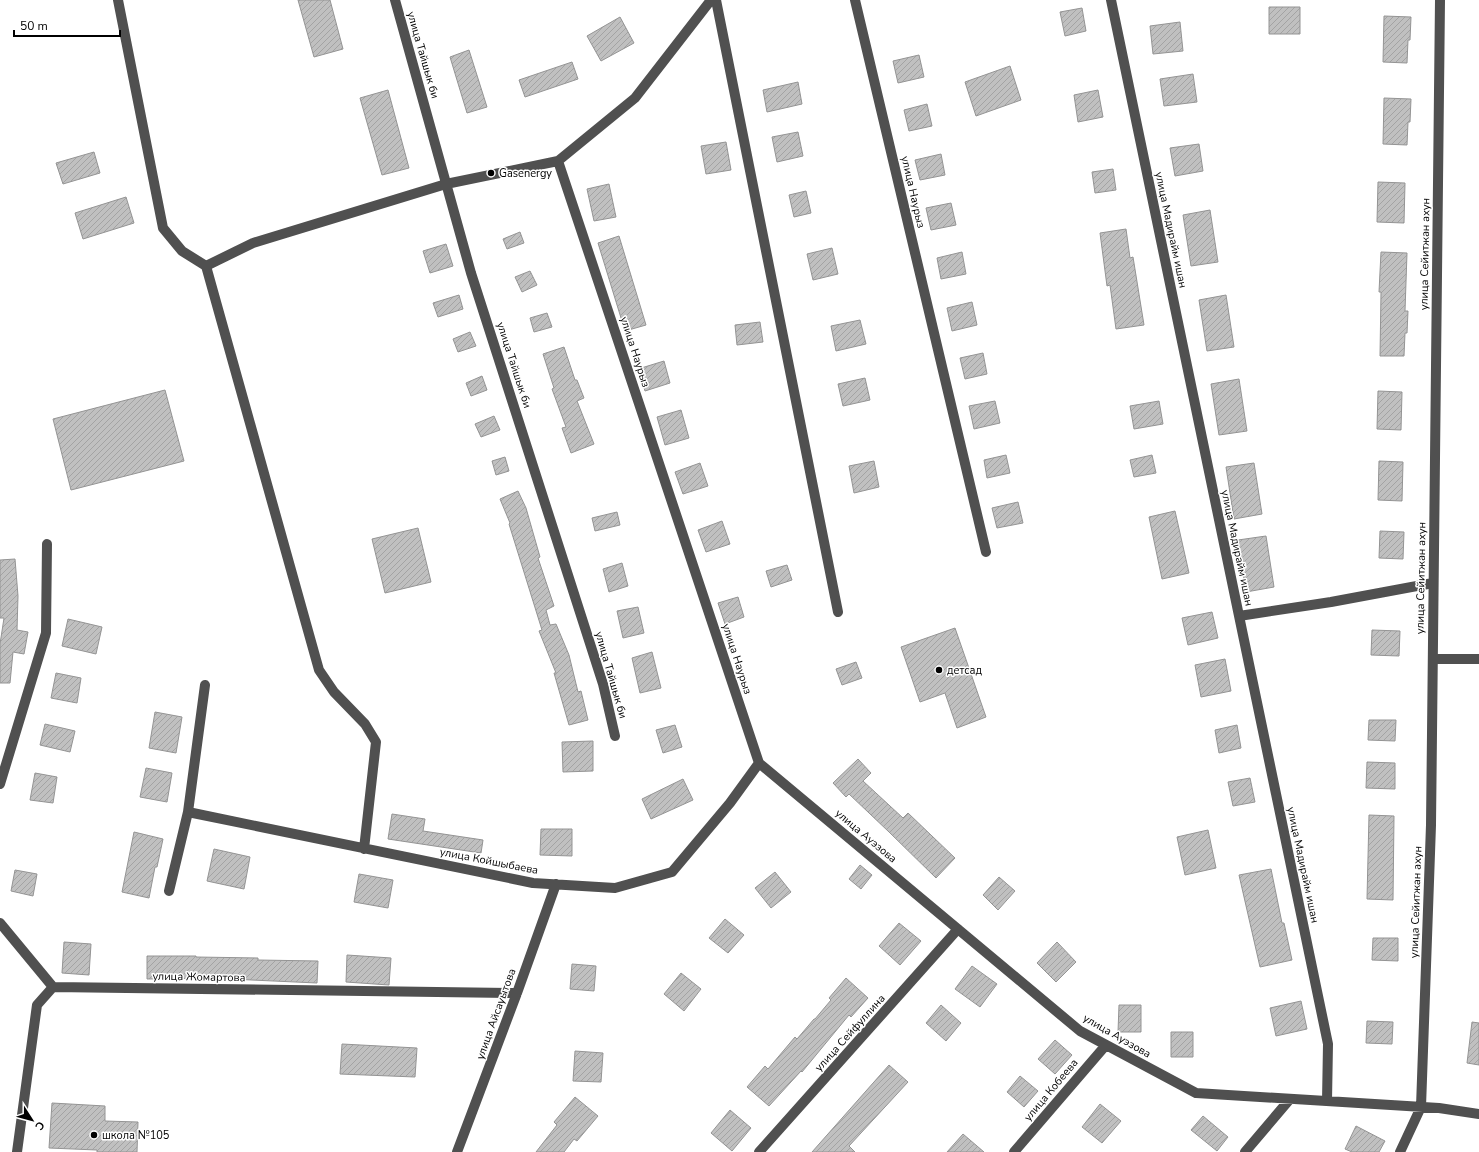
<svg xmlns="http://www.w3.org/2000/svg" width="1479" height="1152" font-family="'Nunito Sans',sans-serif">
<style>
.building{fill:url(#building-hatch);stroke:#949494}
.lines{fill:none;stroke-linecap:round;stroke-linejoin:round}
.minor{stroke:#505050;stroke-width:10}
.poi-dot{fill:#000;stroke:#fff;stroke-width:1.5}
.labels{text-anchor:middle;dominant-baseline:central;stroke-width:3;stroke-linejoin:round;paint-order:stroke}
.street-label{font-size:11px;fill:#000;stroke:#fff}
.poi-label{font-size:11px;fill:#000;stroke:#fff;text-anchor:start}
</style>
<defs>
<pattern id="building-hatch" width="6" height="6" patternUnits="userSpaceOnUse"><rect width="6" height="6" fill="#c0c0c0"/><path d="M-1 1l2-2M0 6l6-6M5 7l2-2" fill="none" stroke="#a3a3a3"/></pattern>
</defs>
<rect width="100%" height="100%" fill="#fff"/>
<!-- building -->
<path class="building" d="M298,0H330L343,49L314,57Z
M1269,7H1300V34H1269Z
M1082,8L1086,31L1065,36L1060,12Z
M1384,16L1411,17L1410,40H1408L1407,63L1383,62Z
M620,17L634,43L601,61L587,36Z
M1180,22L1183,51L1153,54L1150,26Z
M469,50L487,107L467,113L450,57Z
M919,55L924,77L898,83L893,61Z
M572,62L578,79L525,97L519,80Z
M1010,66L1021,100L976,116L965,82Z
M1193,74L1197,102L1164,106L1160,79Z
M798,82L802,104L767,112L763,90Z
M388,90L409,168L382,175L360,98Z
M1098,90L1103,117L1078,122L1074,95Z
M1384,98L1411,99L1410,122H1408L1407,145L1383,144Z
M927,104L932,126L909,131L904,110Z
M798,132L803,156L777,162L772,137Z
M726,142L731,170L706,174L701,146Z
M1199,144L1203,171L1175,176L1170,148Z
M94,152L100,173L63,184L56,163Z
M941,154L945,175L920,180L915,160Z
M1113,169L1116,190L1095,193L1092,172Z
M1378,182L1405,183L1404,223L1377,222Z
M609,184L616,217L594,221L587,189Z
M806,191L811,213L794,217L789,195Z
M126,197L134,223L83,239L75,213Z
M951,203L956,225L931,230L926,208Z
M1210,210L1218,262L1191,266L1183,215Z
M1126,229L1130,258L1133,257L1144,325L1116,329L1110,285L1107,286L1100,233Z
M520,232L524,243L507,249L503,239Z
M619,236L646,325L625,331L598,243Z
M446,244L453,266L430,273L423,251Z
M832,248L838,274L813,280L807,254Z
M962,252L966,274L941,279L937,258Z
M1381,252L1407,253L1405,311H1408L1407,333H1405L1404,356H1380L1381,292H1379Z
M530,271L537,285L522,292L515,277Z
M459,295L463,309L438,317L433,303Z
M1226,295L1234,347L1207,351L1199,300Z
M972,302L977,325L952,331L947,308Z
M547,313L552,327L534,332L530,318Z
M860,320L866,344L836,351L831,326Z
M760,322L763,342L737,345L735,325Z
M470,332L476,346L458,352L453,339Z
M564,347L575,380H577L584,398L577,401L594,444L571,453L562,428L566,427L552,389L554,388L543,354Z
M983,353L987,374L965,379L960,358Z
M664,361L670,383L645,391L638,369Z
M482,376L487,390L471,396L466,383Z
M865,378L870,400L843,406L838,384Z
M1239,379L1247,431L1219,435L1211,384Z
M165,390L184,461L71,490L53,419Z
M1378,391L1402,392L1401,430L1377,429Z
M995,401L1000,423L974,429L969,406Z
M1159,401L1163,424L1134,429L1130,406Z
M681,410L689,438L665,445L657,417Z
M494,416L500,430L481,437L475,424Z
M1006,455L1010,473L987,478L984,460Z
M1152,455L1156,473L1134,477L1130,460Z
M505,457L509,471L496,475L492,461Z
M874,461L879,487L854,493L849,466Z
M1379,461L1403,462L1402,501L1378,500Z
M700,463L708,486L683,494L675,472Z
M1254,463L1262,514L1234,519L1226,467Z
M518,491L526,508L540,557L538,558L554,606L546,610L550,625L556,624L569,655L578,692L581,691L588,720L569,725L554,673H556L539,631L542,630L509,524L510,523L500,499Z
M1018,502L1023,523L997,528L992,508Z
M1175,511L1189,573L1162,579L1149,517Z
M617,512L620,525L595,531L592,518Z
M722,521L730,544L706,552L698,530Z
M418,528L431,582L385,593L372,539Z
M1380,531L1404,532L1403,559L1379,558Z
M1266,536L1274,587L1246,592L1238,540Z
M15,559L18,596L17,630L28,632L24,654L13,652L10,683H0V644L4,618H0V560Z
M622,563L628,586L609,592L603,569Z
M787,565L792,580L771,587L766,571Z
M738,597L744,617L725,624L718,603Z
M638,607L644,633L623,638L617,611Z
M1212,612L1218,638L1188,645L1182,618Z
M68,619L102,627L96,654L62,646Z
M955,628L986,717L957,728L945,693L920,702L901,647Z
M1372,630L1400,631L1399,656L1371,655Z
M652,652L661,688L640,693L632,658Z
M1225,659L1231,691L1201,697L1195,665Z
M856,662L862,678L842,685L836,669Z
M56,673L81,678L77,703L51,698Z
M155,712L182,717L176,753L149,748Z
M1369,720H1396L1395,741L1368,740Z
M45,724L75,731L70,752L40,745Z
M675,725L682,747L663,753L656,730Z
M1237,725L1241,748L1219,753L1215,730Z
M593,741V771L563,772L562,742Z
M858,759L871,773L863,781L903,818L908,813L955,858L936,878L889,832L849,794L846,797L833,783Z
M1367,762L1395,763V789L1366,788Z
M146,768L172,773L167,802L140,797Z
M35,773L57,777L53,803L30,800Z
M1250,778L1255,802L1233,806L1228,782Z
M683,779L693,800L651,819L642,799Z
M392,814L425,819L423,831L483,840L481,853L388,839Z
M1369,815L1394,816L1393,900L1367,899Z
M541,829H572V856L540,855Z
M1208,830L1216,868L1185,875L1177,837Z
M134,832L163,839L157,867H155L149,898L122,892Z
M214,849L250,857L244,889L207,881Z
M860,865L872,875L861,889L849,879Z
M1271,869L1282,923H1284L1292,960L1260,967L1239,875Z
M15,870L37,874L33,896L11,891Z
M775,872L791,892L771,908L755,888Z
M359,874L393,880L388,908L354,902Z
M999,877L1015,891L998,910L983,895Z
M725,919L744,935L728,953L709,938Z
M899,923L921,941L900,965L879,946Z
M1373,938H1398V961L1372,960Z
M64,942L91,944L89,975L62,973Z
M1057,942L1076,962L1056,982L1037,963Z
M347,955L391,958L389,985L346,982Z
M147,956H196V957L258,958V960L318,961L317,983L208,978L147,979Z
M572,964L596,966L594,991L570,989Z
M972,966L997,984L980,1007L955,989Z
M681,973L701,989L684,1011L664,994Z
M846,978L868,998L851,1017L849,1015L802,1072L801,1071L769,1106L747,1087L765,1066L768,1069L795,1037L797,1039L814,1019H815L831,1000L829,998Z
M1301,1001L1307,1029L1276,1036L1270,1008Z
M941,1005L961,1023L946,1041L926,1023Z
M1119,1005H1141V1032H1118Z
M1367,1021L1393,1022L1392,1044L1366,1043Z
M1472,1022L1479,1023V1065L1467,1063Z
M1171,1032H1193V1057H1171Z
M1055,1040L1072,1055L1055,1074L1038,1059Z
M342,1044L417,1048L415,1077L340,1074Z
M575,1051L603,1053L601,1082L573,1081Z
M889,1065L908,1082L849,1146L855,1152H812Z
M1020,1076L1038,1091L1024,1107L1007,1092Z
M575,1097L598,1116L577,1141L574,1139L564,1152H536L557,1125L554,1122Z
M52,1103L105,1106V1121L138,1122L137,1152H97V1150L49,1148Z
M1100,1104L1121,1121L1102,1143L1082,1127Z
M730,1110L751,1128L732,1151L711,1133Z
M1203,1116L1228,1137L1217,1151L1191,1130Z
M1356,1126L1385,1141L1379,1152H1352L1345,1149Z
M963,1134L984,1152H947Z"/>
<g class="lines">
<!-- minor -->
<path class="minor" d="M118,0L163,228L182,251L206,266
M395,0L471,273L603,684L615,736
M711,0L635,98L558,161L759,763
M716,0L838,612
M855,0L986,552
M1111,0L1328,1044L1327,1101
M1239,616L1331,602L1433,583
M1433,659H1479
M759,763L1080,1031L1196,1093L1439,1108L1479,1114
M0,784L46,633L47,544
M188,812L533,883L615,888L672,872L730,803L759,763
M364,849L376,742L365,724L334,692L319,670L206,266L253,243L446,184L558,161
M169,891L188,812L205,685
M0,923L53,987
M17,1152L37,1005L53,987L517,993
M457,1152L517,993L556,884
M759,1152L958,929
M1014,1152L1106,1045
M1245,1152L1290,1099
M1400,1152L1421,1107L1431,825L1440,0"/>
</g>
<!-- markers -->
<g class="poi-dot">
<circle cx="491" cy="173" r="4"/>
<circle cx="939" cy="670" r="4"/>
<circle cx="94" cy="1135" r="4"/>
</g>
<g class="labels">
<!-- street labels -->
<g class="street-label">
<text transform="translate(423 55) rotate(74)">улица Тайшык би</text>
<text transform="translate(913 192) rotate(77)">улица Наурыз</text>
<text transform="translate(1171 230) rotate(78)">улица Мадирайм ишан</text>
<text transform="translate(1425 254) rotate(-89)">улица Сейитжан ахун</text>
<text transform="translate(635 352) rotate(72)">улица Наурыз</text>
<text transform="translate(514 365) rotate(72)">улица Тайшык би</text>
<text transform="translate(1237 548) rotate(78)">улица Мадирайм ишан</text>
<text transform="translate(1421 578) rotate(-89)">улица Сейитжан ахун</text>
<text transform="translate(737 659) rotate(72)">улица Наурыз</text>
<text transform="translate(611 675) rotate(74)">улица Тайшык би</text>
<text transform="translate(866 836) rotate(40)">улица Ауэзова</text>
<text transform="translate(489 861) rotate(11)">улица Койшыбаева</text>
<text transform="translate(1303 865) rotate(78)">улица Мадирайм ишан</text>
<text transform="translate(1416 902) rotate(-88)">улица Сейитжан ахун</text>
<text transform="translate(199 977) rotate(1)">улица Жомартова</text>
<text transform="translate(496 1014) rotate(-70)">улица Айсауытова</text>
<text transform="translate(850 1033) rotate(-48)">улица Сейфуллина</text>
<text transform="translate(1117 1036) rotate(30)">улица Ауэзова</text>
<text transform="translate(1051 1090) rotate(-50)">улица Кобеева</text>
</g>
<!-- poi labels -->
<g class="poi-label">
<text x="499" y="173">Gasenergy</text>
<text x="947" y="670">детсад</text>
<text x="102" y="1135">школа №105</text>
</g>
</g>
<!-- north arrow -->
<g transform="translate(32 1120) rotate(126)" stroke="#ffffff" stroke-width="3" paint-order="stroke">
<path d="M0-3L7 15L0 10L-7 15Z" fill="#000000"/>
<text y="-6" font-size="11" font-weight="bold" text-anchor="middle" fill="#000000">С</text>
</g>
<!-- scale -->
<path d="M14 30v6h106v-6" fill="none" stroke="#000000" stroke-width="2"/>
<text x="20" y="30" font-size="12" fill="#000000" stroke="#ffffff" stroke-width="3" paint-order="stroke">50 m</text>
</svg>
